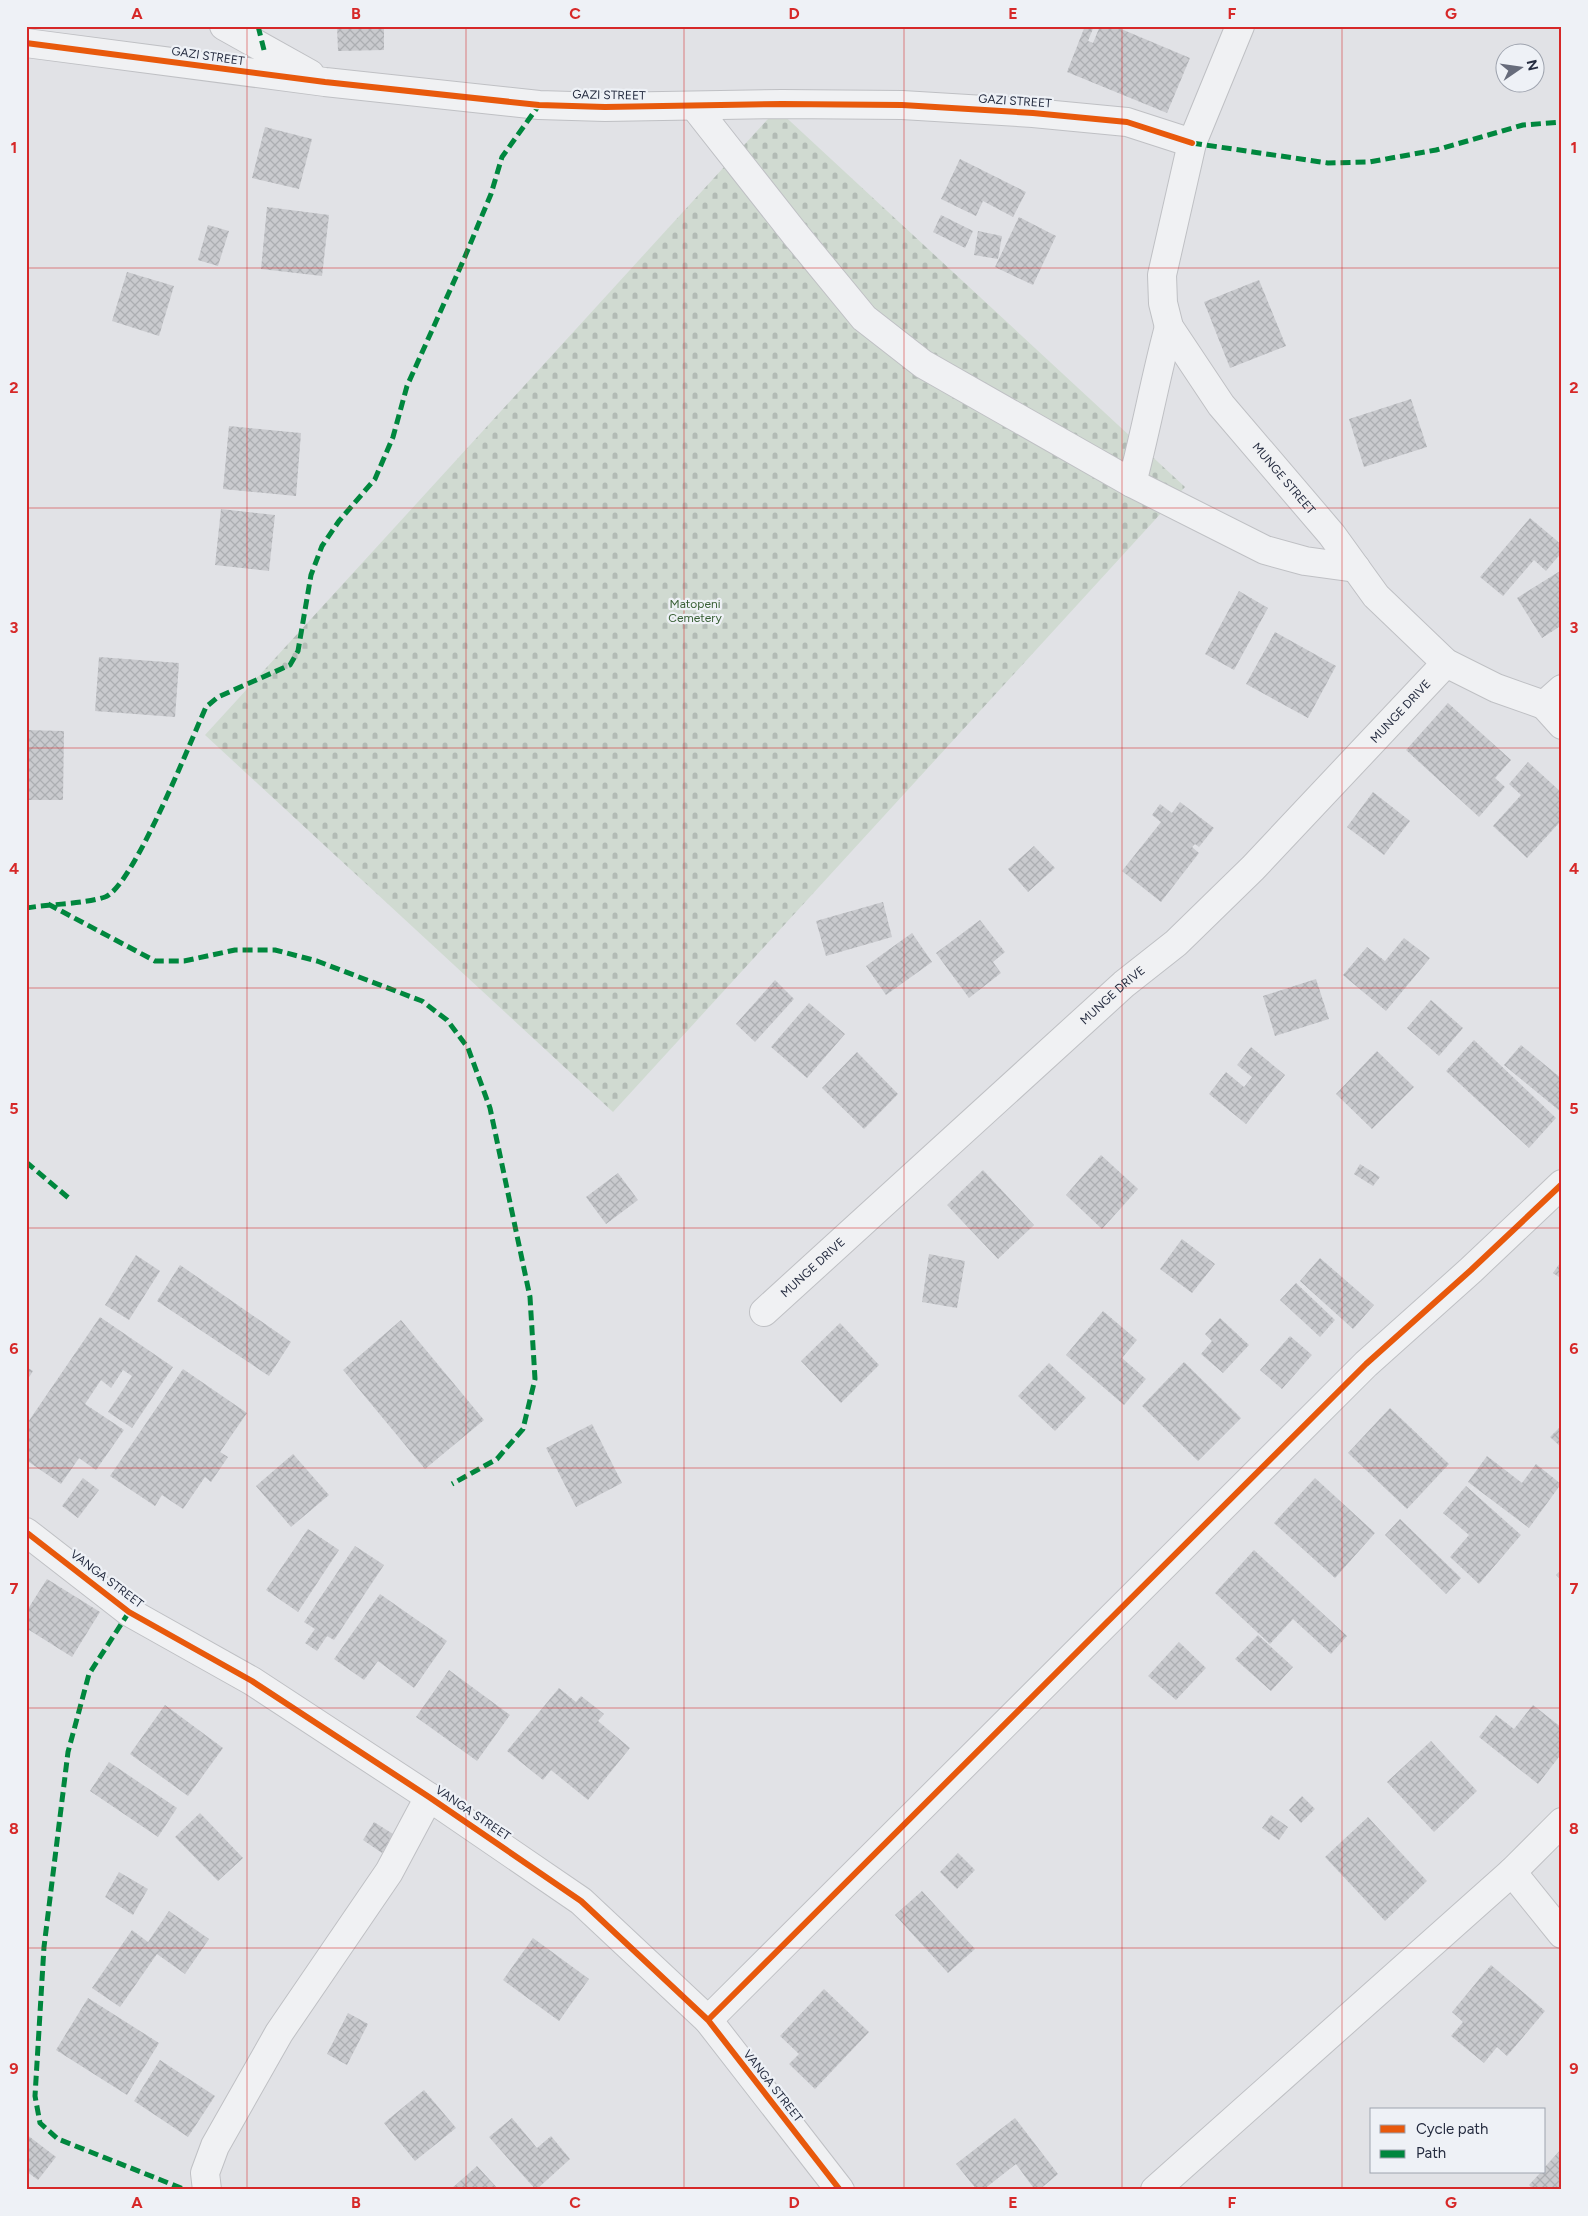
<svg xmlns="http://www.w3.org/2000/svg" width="1588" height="2216" font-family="Figtree,sans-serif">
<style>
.cemetery{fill:url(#cemetery-stones)}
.building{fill:url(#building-cross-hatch)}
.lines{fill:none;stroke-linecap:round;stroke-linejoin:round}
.minor-casing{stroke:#bfc0c4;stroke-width:30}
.minor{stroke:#f0f1f3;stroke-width:28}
.quiet{stroke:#00873e;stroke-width:5;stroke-dasharray:10 5;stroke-linecap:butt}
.cycleway-casing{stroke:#eef1f6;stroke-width:9}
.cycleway{stroke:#e8590c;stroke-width:6}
.grid{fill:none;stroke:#d62828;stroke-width:1;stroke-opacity:0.55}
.labels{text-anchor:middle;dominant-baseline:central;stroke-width:4.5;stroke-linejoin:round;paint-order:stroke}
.street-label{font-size:12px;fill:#262d41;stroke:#eef1f6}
.park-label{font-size:12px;fill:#375e33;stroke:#eef1f6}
.neatline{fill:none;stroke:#d62828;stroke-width:2}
.grid-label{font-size:16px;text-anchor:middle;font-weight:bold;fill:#d62828}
</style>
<defs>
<pattern id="cemetery-stones" width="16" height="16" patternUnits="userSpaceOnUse" patternTransform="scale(1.25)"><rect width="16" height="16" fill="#d0dad1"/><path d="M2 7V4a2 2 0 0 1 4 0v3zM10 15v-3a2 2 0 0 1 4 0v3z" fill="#b2bbb5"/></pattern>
<pattern id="building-cross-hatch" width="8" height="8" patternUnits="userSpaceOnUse" patternTransform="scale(1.25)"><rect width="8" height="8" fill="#c9cace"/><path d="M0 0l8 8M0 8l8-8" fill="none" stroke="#acaeb2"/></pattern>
</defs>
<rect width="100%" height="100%" fill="#e1e2e6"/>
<!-- cemetery -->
<path class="cemetery" d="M777,109L1185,487L613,1112L205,735Z"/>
<!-- building -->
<path class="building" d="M337,26H384V50L338,51Z
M1085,26H1094L1088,41L1093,43L1100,26H1114L1190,58L1167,113L1067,72Z
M265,127L312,139L299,189L252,178Z
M960,159L1026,192L1013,217L983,201L976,216L941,199Z
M267,207L329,215L322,276L261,269Z
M941,215L973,231L965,248L933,232Z
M1019,217L1056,236L1033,285L995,267Z
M208,225L229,231L218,266L198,260Z
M978,231L1002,236L998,259L974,255Z
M127,272L174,286L159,336L112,321Z
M1259,280L1286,346L1230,368L1204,302Z
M1411,399L1427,447L1364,467L1349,419Z
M229,426L301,433L296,496L223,489Z
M221,509L275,515L269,571L215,565Z
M1530,518L1562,545V552L1546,571L1534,560L1503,596L1480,577Z
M1560,571L1562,574V625L1542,638L1517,598Z
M1239,591L1268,608L1234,670L1205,654Z
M1275,632L1336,666L1308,718L1246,684Z
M99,657L179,663L175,717L95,711Z
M1448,703L1511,760L1495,778L1505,787L1479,817L1406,750Z
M26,730L64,731L63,800H26Z
M1528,762L1562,793V823L1560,822L1527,858L1493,826L1521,795L1509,784Z
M1373,792L1410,821L1384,855L1347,827Z
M1180,802L1214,828L1199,847L1195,844L1192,847L1199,853L1161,902L1122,871L1161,822L1152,815L1160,804L1172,813Z
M1034,846L1055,868L1028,892L1008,869Z
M883,902L892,937L826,956L816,921Z
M980,920L1005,952L993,962L1001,973L969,998L936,953Z
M912,933L932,962L886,995L866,966Z
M1404,938L1430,958L1386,1011L1343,975L1367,947L1385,961Z
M1316,979L1329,1019L1275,1036L1263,996Z
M775,980L794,999L755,1042L736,1024Z
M1431,1000L1463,1028L1439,1056L1407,1028Z
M809,1003L845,1034L807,1078L771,1047Z
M1474,1040L1556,1118L1529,1148L1446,1071Z
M1521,1045L1562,1079L1561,1112L1504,1065Z
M1251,1047L1285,1075L1246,1124L1209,1094L1226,1072L1244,1087L1252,1077L1237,1065Z
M1377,1051L1414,1087L1372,1129L1336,1094Z
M857,1052L898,1094L864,1129L822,1088Z
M1101,1155L1138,1189L1102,1229L1066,1195Z
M1360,1164L1380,1177L1373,1186L1354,1174Z
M983,1170L1034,1225L998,1259L947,1205Z
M618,1173L638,1200L606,1224L586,1197Z
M1182,1239L1215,1264L1192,1293L1160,1269Z
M929,1254L965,1261L957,1308L922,1302Z
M136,1255L160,1271L129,1320L105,1305Z
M1320,1258L1374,1305L1353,1329L1300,1281Z
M1562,1260V1279L1553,1273Z
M180,1265L291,1342L269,1376L157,1301Z
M1296,1283L1335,1320L1320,1337L1280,1300Z
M1103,1311L1137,1340L1122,1358L1146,1379L1124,1405L1066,1355Z
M100,1317L173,1367L132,1428L108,1412L132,1376L123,1370L111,1388L101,1380L85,1404L124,1430L96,1470L79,1458L61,1484L26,1460V1425Z
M1220,1318L1249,1345L1223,1373L1201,1354L1212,1341L1205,1334Z
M401,1320L484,1420L425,1469L343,1370Z
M840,1323L879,1365L841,1403L801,1361Z
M1290,1336L1312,1355L1282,1389L1260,1370Z
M1184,1362L1241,1418L1198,1461L1142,1406Z
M1049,1363L1086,1398L1055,1431L1018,1396Z
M26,1367L33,1371L26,1382Z
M183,1369L247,1413L220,1452L228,1457L211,1482L205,1477L183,1509L162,1495L155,1506L110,1476Z
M1390,1408L1449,1464L1407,1509L1348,1453Z
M592,1424L622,1483L576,1507L546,1448Z
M1562,1425V1448L1550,1437Z
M293,1454L329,1495L291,1527L256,1486Z
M1487,1456L1522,1483L1536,1464L1561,1484L1529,1528L1468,1482Z
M83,1478L99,1490L78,1518L62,1506Z
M1315,1478L1375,1533L1335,1578L1274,1523Z
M1466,1486L1521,1535L1479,1584L1450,1557L1469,1535L1443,1513Z
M1400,1519L1461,1578L1446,1594L1385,1535Z
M308,1529L339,1550L298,1612L266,1590Z
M355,1546L384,1565L334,1640L327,1636L317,1651L305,1643L315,1629L304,1622Z
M1254,1550L1347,1636L1331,1654L1293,1619L1270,1644L1215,1593Z
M1562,1569V1581L1556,1575Z
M47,1579L100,1612L72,1657L26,1628V1612Z
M380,1594L447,1641L414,1688L378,1661L364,1680L334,1659Z
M1258,1635L1293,1667L1271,1691L1235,1659Z
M1179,1642L1206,1668L1176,1700L1148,1676Z
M449,1670L510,1715L477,1761L416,1717Z
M559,1688L576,1702L581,1696L604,1714L598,1721L630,1748L588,1800L551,1770L543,1780L507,1751Z
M165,1705L223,1748L188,1796L130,1754Z
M1533,1705L1562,1728V1753L1538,1784L1479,1737L1496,1715L1514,1729Z
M1431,1741L1477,1791L1434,1832L1387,1782Z
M109,1762L177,1808L158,1837L90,1791Z
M1302,1796L1315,1809L1301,1823L1289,1810Z
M200,1813L243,1858L218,1881L175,1837Z
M1271,1815L1288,1827L1279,1840L1262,1828Z
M1368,1817L1427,1881L1385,1921L1325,1857Z
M374,1822L393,1834L382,1853L363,1840Z
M958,1853L975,1870L957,1889L940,1872Z
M119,1872L148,1889L133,1915L105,1897Z
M922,1891L975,1949L948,1973L895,1915Z
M169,1911L209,1939L185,1974L157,1954L120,2007L92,1988L132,1930L148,1942Z
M533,1938L589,1979L559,2021L503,1980Z
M1491,1965L1545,2011L1507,2056L1497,2047L1484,2063L1451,2036L1463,2022L1452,2012Z
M824,1989L869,2032L815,2089L789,2064L799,2054L780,2036Z
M88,1998L159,2043L127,2095L56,2050Z
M348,2013L368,2024L347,2065L327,2054Z
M160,2060L215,2096L188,2137L134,2101Z
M424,2090L456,2128L415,2161L384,2123Z
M512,2118L537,2148L551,2136L570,2159L536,2190L489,2137Z
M1015,2118L1058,2174L1039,2190H1035L1016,2164L983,2190H977L956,2164Z
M26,2134L56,2157L38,2180L26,2171Z
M1562,2148V2190H1534L1529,2185L1541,2172H1544V2168Z
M477,2166L499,2190H450Z"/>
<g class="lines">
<!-- minor casing -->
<g class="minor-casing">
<g id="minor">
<path d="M224,26L310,74"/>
<path id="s1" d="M1240,26L1192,143L1162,275L1163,303L1169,327L1221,405L1332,535L1376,596L1446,663L1496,688L1544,705L1562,689"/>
<path d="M26,43L325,82L539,105L605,107L782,104L902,105L1033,113L1127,122L1192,143"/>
<path d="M695,107L795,234L864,318L923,364L1132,483L1265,550L1305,561L1356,568"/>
<path d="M1132,483C1146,431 1155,379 1169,327"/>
<path d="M1544,705L1562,725"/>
<path id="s2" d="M764,1312L1124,984L1176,943L1253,868L1446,663"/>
<path d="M26,1532L129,1612L252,1681L429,1797L581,1901L708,2020L840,2190"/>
<path d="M1512,1872L1562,1934"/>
<path d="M708,2020L1366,1364L1471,1270L1562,1184"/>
<path d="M207,2190L205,2173L215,2146L279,2033L389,1872L429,1797"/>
<path d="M1155,2190L1512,1872L1562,1822"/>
</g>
</g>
<!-- minor -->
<use href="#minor" class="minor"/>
<!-- quiet -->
<path class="quiet" d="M258,26L264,50
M1192,143L1328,163L1369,162L1436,150L1523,125L1562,122
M48,904L155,961H184L235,950H275L317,961L422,1001L447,1020L468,1048L490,1108L530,1297L535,1379L523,1429L497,1459L452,1484
M26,908C50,904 84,904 105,897C133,887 191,740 206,707L218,697L290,665L298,651L311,575L322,546L339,521L375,479L393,437L407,386L464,259L491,194L502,157L539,105
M26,1162L71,1200
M129,1612L89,1674L68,1752L44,1947L35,2096L40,2123L58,2139L186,2190"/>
<!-- cycleway casing -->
<g class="cycleway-casing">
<path id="cycleway" d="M26,43L325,82L539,105L605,107L782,104L902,105L1033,113L1127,122L1192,143
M26,1532L129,1612L252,1681L429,1797L581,1901L708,2020L840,2190
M708,2020L1366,1364L1471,1270L1562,1184"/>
</g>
<!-- cycleway -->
<use href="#cycleway" class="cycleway"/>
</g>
<!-- grid -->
<path class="grid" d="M247,26V2190M466,26V2190M684,26V2190M904,26V2190M1122,26V2190M1342,26V2190M26,268H1562M26,508H1562M26,748H1562M26,988H1562M26,1228H1562M26,1468H1562M26,1708H1562M26,1948H1562"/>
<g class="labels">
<!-- street labels -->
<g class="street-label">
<text transform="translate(208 56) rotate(8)">GAZI STREET</text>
<text transform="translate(609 95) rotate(1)">GAZI STREET</text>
<text transform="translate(1015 101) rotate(4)">GAZI STREET</text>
<text stroke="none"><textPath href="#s1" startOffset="505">MUNGE STREET</textPath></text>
<text stroke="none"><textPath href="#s2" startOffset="876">MUNGE DRIVE</textPath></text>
<text stroke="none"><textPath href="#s2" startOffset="471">MUNGE DRIVE</textPath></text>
<text stroke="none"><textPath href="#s2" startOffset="66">MUNGE DRIVE</textPath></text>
<text transform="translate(107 1579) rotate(37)">VANGA STREET</text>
<text transform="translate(473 1813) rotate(34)">VANGA STREET</text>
<text transform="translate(773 2086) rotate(52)">VANGA STREET</text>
</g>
<!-- park labels -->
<g class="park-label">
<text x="695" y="604">Matopeni<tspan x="695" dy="14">Cemetery</tspan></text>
</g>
</g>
<!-- border -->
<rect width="1588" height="2216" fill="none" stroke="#eef1f6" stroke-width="55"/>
<!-- legend -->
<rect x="1370" y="2108" width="175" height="65" fill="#eef1f6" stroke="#9ea3ae"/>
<rect x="1380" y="2125" width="25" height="8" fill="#e8590c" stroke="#9ea3ae"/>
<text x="1416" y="2134" font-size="15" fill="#262d41">Cycle path</text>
<rect x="1380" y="2150" width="25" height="8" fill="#00873e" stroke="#9ea3ae"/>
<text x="1416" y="2158" font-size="15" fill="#262d41">Path</text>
<!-- north arrow -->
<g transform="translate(1520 68) rotate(77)"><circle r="24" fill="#eef1f6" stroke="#9ea3ae"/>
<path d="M0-4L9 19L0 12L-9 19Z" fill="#676c7b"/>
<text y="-8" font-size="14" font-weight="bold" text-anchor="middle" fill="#262d41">N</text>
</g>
<rect x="28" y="28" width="1532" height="2160" class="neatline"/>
<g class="grid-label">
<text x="137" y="19">A</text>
<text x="356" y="19">B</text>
<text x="575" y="19">C</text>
<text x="794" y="19">D</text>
<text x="1013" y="19">E</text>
<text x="1232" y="19">F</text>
<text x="1451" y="19">G</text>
<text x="14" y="153">1</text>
<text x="1574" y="153">1</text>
<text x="14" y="393">2</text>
<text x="1574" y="393">2</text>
<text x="14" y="633">3</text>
<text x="1574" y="633">3</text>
<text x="14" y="874">4</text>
<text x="1574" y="874">4</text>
<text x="14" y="1114">5</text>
<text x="1574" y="1114">5</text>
<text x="14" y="1354">6</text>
<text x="1574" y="1354">6</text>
<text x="14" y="1594">7</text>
<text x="1574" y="1594">7</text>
<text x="14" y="1834">8</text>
<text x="1574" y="1834">8</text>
<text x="14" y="2074">9</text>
<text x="1574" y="2074">9</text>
<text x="137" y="2208">A</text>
<text x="356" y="2208">B</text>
<text x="575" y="2208">C</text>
<text x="794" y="2208">D</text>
<text x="1013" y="2208">E</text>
<text x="1232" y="2208">F</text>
<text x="1451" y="2208">G</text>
</g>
</svg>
